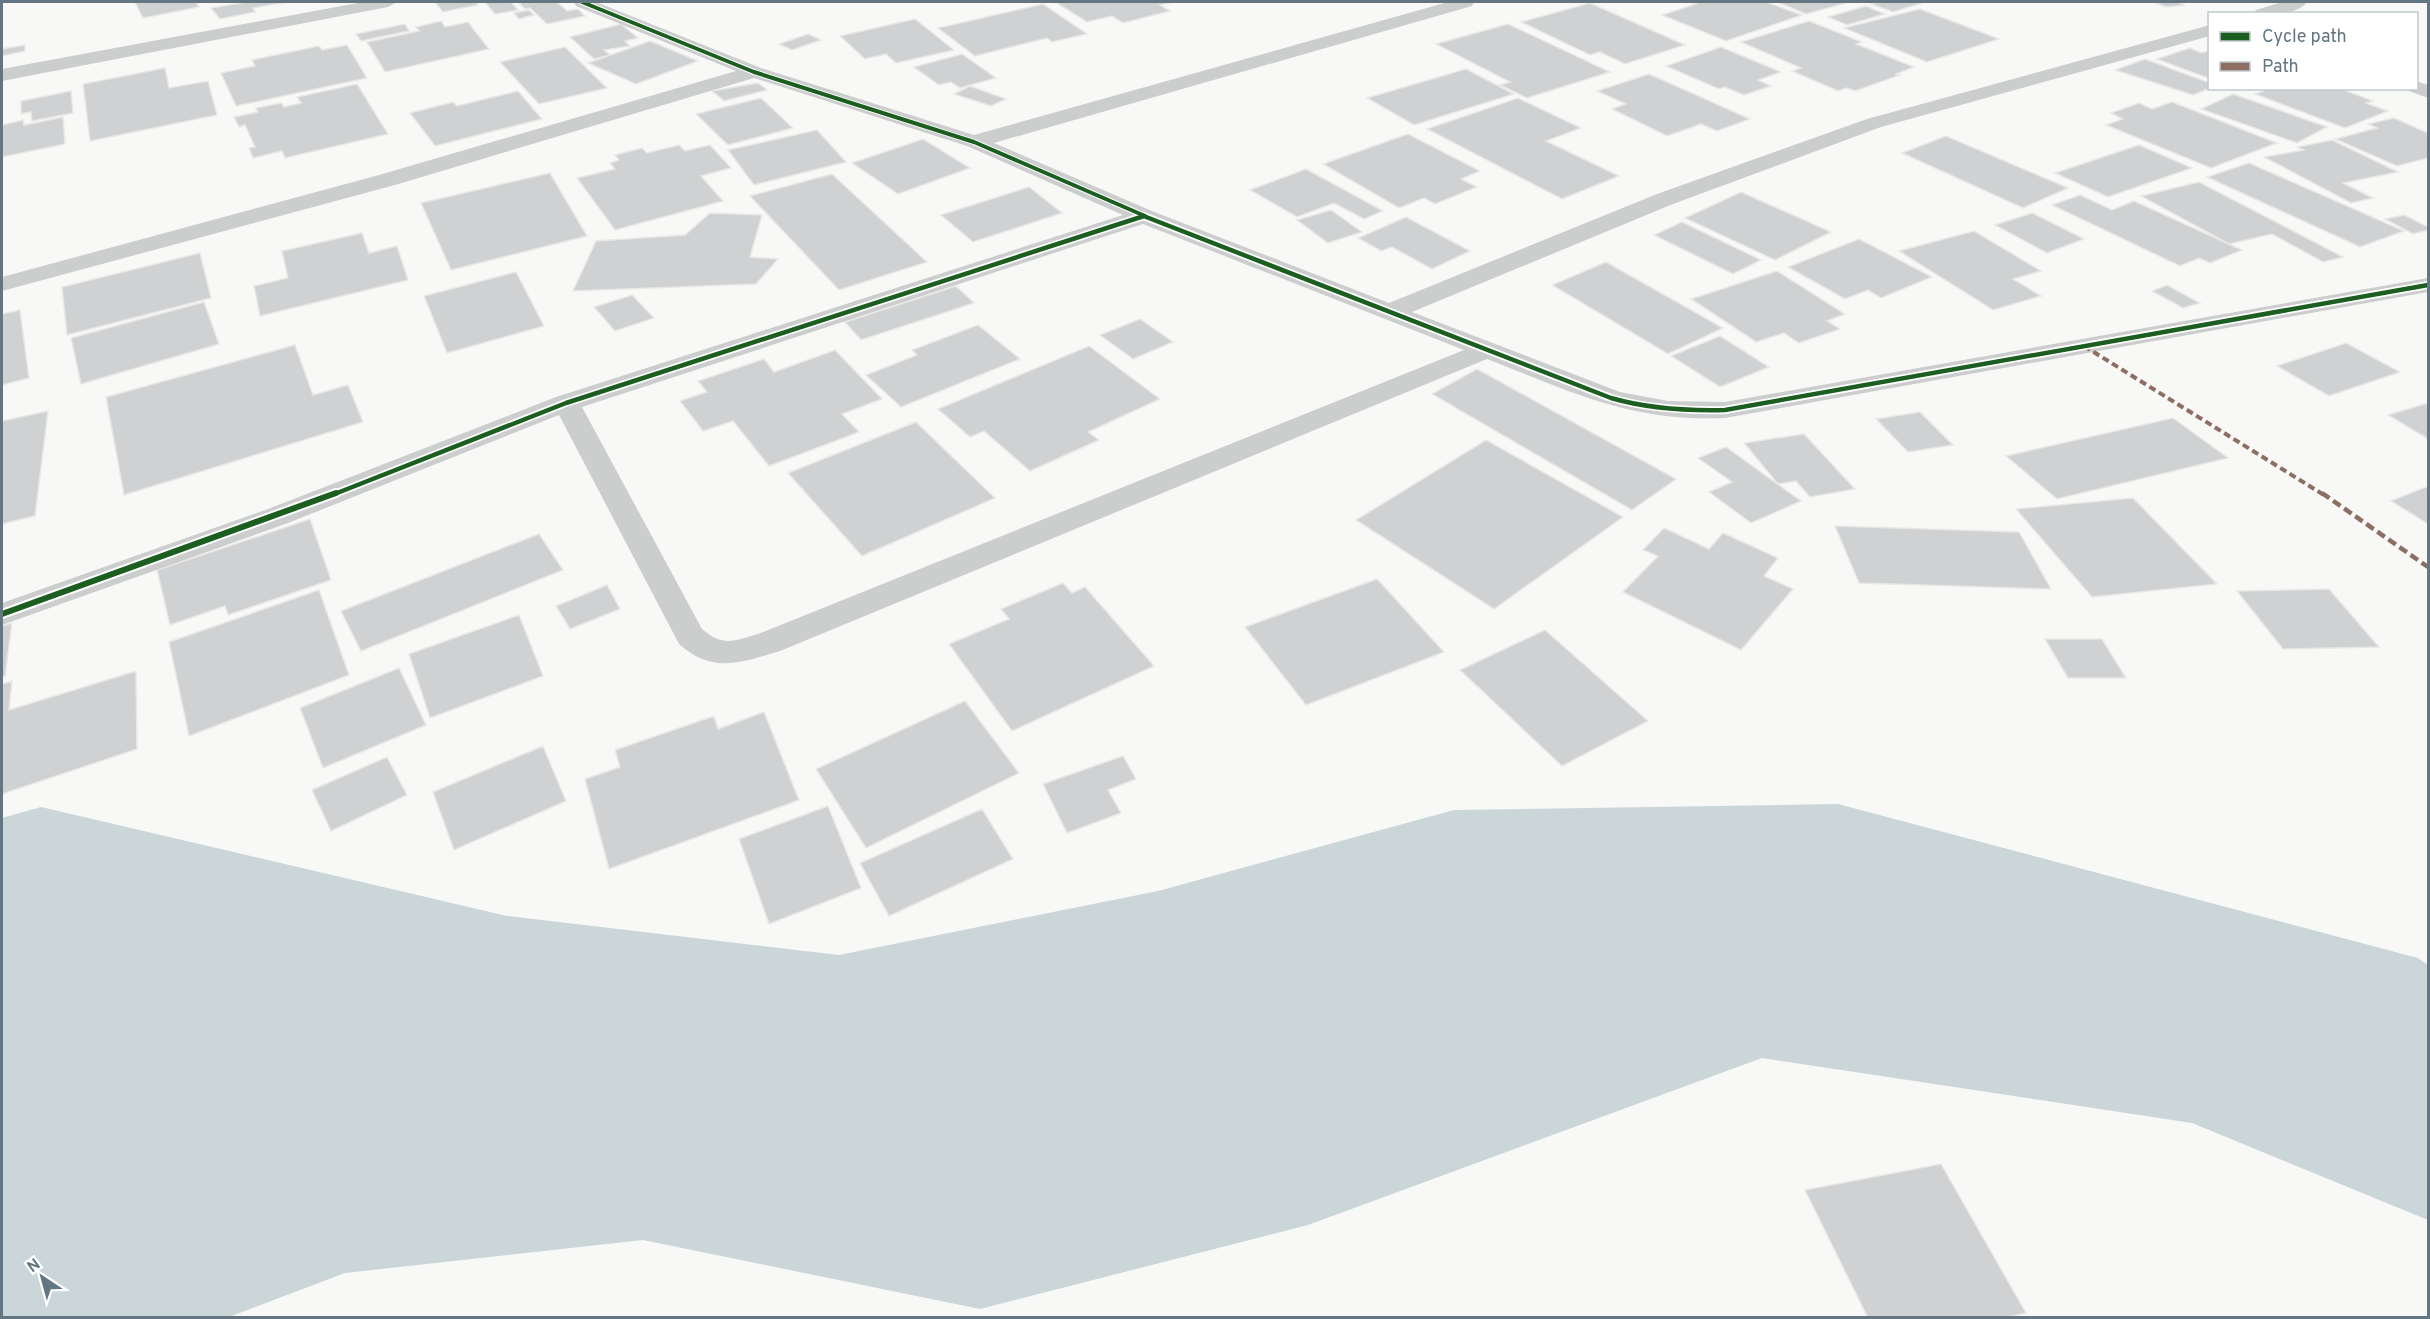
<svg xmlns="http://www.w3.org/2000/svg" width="2430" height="1319" font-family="Overpass,sans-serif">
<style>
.water{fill:#cbd6d8}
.building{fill:#cfd1d2;stroke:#e8e8e6;stroke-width:1.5}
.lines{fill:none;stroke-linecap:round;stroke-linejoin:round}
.street{fill:#cccece;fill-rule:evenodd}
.quiet-far1{stroke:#8d6e63;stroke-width:4;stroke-dasharray:7 4;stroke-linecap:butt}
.quiet{stroke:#8d6e63;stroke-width:4.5;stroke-dasharray:9 4.5;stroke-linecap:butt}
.cycleway-far2-casing{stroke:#fff;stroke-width:6}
.cycleway-far1-casing{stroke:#fff;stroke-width:8}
.cycleway-casing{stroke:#fff;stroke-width:10}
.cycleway-far2{stroke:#1b5e20;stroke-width:4}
.cycleway-far1{stroke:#1b5e20;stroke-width:4.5}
.cycleway{stroke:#1b5e20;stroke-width:6}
</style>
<rect width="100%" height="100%" fill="#f8f8f7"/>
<!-- water -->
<path class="water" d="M1838,804L2418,958L2428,965V1220L2192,1123L1762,1058L1308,1225L980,1309L643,1240L345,1273L229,1317H2V818L41,807L507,916L839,955L1158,891L1454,810Z"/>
<!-- building -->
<path class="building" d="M135,2H196L199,7L143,18Z
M246,2H288L253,8L255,12L220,19L211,8Z
M435,2H476L478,5L443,12Z
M485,2H511L518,10L495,14Z
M524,2H560H557L567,11L578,9L585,16L547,24L530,8L525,9L519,3Z
M1055,2H1174L1160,5L1170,11L1123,23L1112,16L1087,22Z
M1691,2H1766L1802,15L1726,41L1662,15L1696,4Z
M1777,2H1850L1806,14Z
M1878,2H1917L1922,3L1893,12L1871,4Z
M2154,2H2178L2184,5L2166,7Z
M1590,3L1685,45L1625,64L1600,52L1590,55L1521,22Z
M1043,4L1087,34L1052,42L1047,38L975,56L938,28Z
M1866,6L1885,14L1847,25L1828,17Z
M1920,9L1999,39L1927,62L1844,28Z
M529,10L534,15L519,19L514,13Z
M915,19L954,50L896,63L886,54L865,59L840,36Z
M441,21L445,27L468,22L489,49L385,72L367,42L419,31L416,27Z
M1809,21L1862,42L1856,44L1914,67L1896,74L1900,75L1855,91L1847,88L1838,91L1792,71L1801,68L1741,42Z
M405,24L409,31L361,41L356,34Z
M621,24L638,38L625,41L630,46L604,50L610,55L594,59L570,37Z
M1508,24L1610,72L1527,98L1500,85L1510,82L1436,44Z
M808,34L821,40L792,50L779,44Z
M650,41L698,61L636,84L588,63Z
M25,45V51L2,56V49Z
M347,45L367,78L236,106L221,73L255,66L252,60L319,46L322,50Z
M565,47L607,88L539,104L500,62Z
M1721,47L1781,72L1758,80L1771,86L1744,95L1725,87L1719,89L1666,66Z
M2190,48L2202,53L2210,50V79L2157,59Z
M962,54L996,78L960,88L951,82L939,85L914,67Z
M2145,59L2210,83V88L2193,95L2115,70Z
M165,68L169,88L208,81L217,115L90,141L83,84Z
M1466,69L1514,94L1414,125L1367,98Z
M1649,74L1750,119L1717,131L1701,124L1667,136L1612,109L1626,104L1597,91Z
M758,83L767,90L724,101L712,91Z
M357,84L388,134L285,158L282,151L253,158L249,148L255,147L245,125L239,127L234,117L258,112L256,108L281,103L284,107L301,103L297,97Z
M970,86L1006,99L991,106L954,94Z
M2271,88H2339L2373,101L2366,103L2388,111L2345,128L2255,94Z
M71,91L73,113L32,121L31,112L21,114V101Z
M518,91L542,119L435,146L410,113L453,102L457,106Z
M2233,94L2327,127L2297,143L2201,109Z
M761,98L793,128L728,145L696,114Z
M1518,98L1581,128L1546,141L1619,176L1562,199L1427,129Z
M2172,102L2277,143L2211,168L2106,125L2123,119L2111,113L2139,103L2152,109Z
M63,117L65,144L2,157V125L23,120L24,125Z
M2394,118L2428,133V158L2397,166L2335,139L2377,128L2368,124Z
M817,130L846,162L754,185L728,150Z
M1408,134L1480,171L1461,179L1477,187L1435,204L1424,198L1399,208L1323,164Z
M1946,136L2068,188L2023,208L1902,153Z
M923,139L970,168L898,194L852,163Z
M2332,140L2398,172L2343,183L2373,198L2351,203L2264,157L2304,150L2297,147Z
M679,145L685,151L710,145L731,168L701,176L723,201L615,230L577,178L615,169L610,163L619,160L615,155L642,148L647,153Z
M2139,145L2192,168L2108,197L2055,173Z
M2249,163L2404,231L2360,247L2207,177Z
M1306,169L1383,211L1364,219L1334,203L1297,217L1250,190Z
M550,173L587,236L451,270L421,203Z
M832,174L927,262L839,290L750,196Z
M2199,182L2343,257L2323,262L2272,234L2229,244L2141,196Z
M1029,187L1062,213L973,242L941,215Z
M1741,192L1831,232L1775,260L1685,218Z
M2080,195L2112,210L2134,201L2242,250L2210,263L2199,258L2180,266L2052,205Z
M1331,210L1362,232L1328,243L1297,220Z
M710,213L762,215L750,257L778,259L756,284L573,291L596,241L685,235Z
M2032,213L2084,239L2047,253L1995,225Z
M2404,215L2428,227V230L2413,234L2385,219Z
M1406,217L1470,251L1432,269L1392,247L1381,251L1358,238Z
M1682,222L1761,260L1733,274L1654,235Z
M1974,231L2041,271L2013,279L2041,296L1993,310L1899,251Z
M362,233L369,253L397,246L408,280L260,316L254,286L288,278L282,251Z
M1859,239L1932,277L1881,298L1868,290L1845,299L1788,267Z
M200,253L211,298L67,335L62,287Z
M1606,262L1723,328L1668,354L1552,285Z
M1777,271L1845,314L1827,321L1840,329L1799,343L1784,333L1756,342L1691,299Z
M516,272L544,326L447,353L424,296Z
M2167,285L2200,303L2183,308L2152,291Z
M956,286L974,303L861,340L845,322Z
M632,295L654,318L615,331L594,307Z
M204,302L219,344L81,384L71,338Z
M20,310L29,378L2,385V314Z
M1140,319L1173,342L1133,359L1100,335Z
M978,325L1020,359L901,407L866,375L917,355L912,350Z
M1720,336L1769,367L1720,387L1671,356Z
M2346,343L2400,372L2329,396L2277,366Z
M295,345L313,395L348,385L363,422L124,495L106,397Z
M1089,346L1160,399L1088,432L1099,440L1030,471L984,431L970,437L938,409Z
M835,350L882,399L842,414L859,432L769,466L733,421L703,431L680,401L707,392L698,381L764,359L774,372Z
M1477,369L1676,479L1632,510L1432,394Z
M2428,403V439L2388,415Z
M48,411L35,516L2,524V421Z
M1920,412L1953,445L1908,452L1876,419Z
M2173,418L2228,458L2057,499L2006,456Z
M916,422L995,498L862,556L788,473Z
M1804,434L1855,489L1810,497L1796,481L1778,484L1744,443Z
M1486,440L1623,517L1494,609L1356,520Z
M1726,447L1801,501L1751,523L1709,492L1732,482L1698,458Z
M2428,486V524L2391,501Z
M2133,498L2217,584L2092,597L2016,509Z
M310,519L331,580L228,615L225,606L170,625L157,570Z
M1835,526L2019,532L2051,589L1859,583Z
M1664,528L1709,549L1723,533L1778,558L1764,576L1793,589L1741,650L1623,592L1658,556L1643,550Z
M539,534L563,570L361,651L341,611Z
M1377,579L1444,652L1306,705L1245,627Z
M1063,583L1072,593L1085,587L1154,666L1012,731L949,644L1009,619L1001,609Z
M607,585L620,609L570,629L556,606Z
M2329,589L2379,647L2283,649L2237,591Z
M319,590L349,675L189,736L169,642Z
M519,615L543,676L430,718L409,654Z
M12,623L5,676L2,677V626Z
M1545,630L1648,721L1562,766L1460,670Z
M2045,639H2102L2126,678H2068Z
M399,668L426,725L323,768L300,708Z
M136,671L137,749L2,794V684L12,681L9,710Z
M965,701L1019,773L866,848L816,769Z
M764,712L799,800L609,869L585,779L620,767L615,750L714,716L718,729Z
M543,746L566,801L454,850L433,792Z
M1123,756L1136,779L1108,790L1121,813L1067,833L1043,784Z
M387,757L407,795L331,831L312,790Z
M828,806L861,888L769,924L739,839Z
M982,809L1013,859L889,916L860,863Z
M1941,1164L2026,1313L2004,1318H1868L1805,1190Z"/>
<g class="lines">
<!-- street -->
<path class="street" d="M363,2H397L388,7L2,81V69Z
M574,2H596L761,68L974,135L1448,2H1474L1472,6L994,143L1152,211L1389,303L1657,194L1867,119L2210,25V36L1881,127L1673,204L1412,312L1620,392L1668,401L1725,402L2428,278V292L1725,418C1630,422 1572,392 1487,359L780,651C740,663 713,674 679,644L559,415L288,523L2,625V603L268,509L556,397L1123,215L967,146L754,78L395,185L2,291V277L379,175L736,71L576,6ZM1143,224L1464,350L758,634C734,641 723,647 702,629L582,407Z
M2282,2H2307C2296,16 2270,14 2253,14L2256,10Z
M2416,81L2428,85V98L2409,91L2407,88H2416Z"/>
<!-- quiet-far1 -->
<path class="quiet-far1" d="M2084,346L2324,495"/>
<!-- quiet -->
<path class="quiet" d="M2322,493L2428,567"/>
<!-- cycleway-far2 casing -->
<g class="cycleway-far2-casing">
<path id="cycleway-far2" d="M582,2L754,72L974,142L1145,216"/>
</g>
<!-- cycleway-far1 casing -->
<g class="cycleway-far1-casing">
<path id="cycleway-far1" d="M1141,215L1611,398C1649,409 1686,411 1725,410L2428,285
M332,495L566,403L1144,216"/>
</g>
<!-- cycleway casing -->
<g class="cycleway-casing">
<path id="cycleway" d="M2,614L336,493"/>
</g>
<!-- cycleway-far2 -->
<use href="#cycleway-far2" class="cycleway-far2"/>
<!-- cycleway-far1 -->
<use href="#cycleway-far1" class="cycleway-far1"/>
<!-- cycleway -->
<use href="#cycleway" class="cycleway"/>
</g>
<!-- border -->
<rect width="2430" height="1319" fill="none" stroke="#627783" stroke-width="6"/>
<!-- legend -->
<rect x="2208" y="12" width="210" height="78" fill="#ffffff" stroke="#c0c9cd" stroke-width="1.5"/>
<rect x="2220" y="32" width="30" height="9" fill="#1b5e20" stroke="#c0c9cd" stroke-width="1.5"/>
<text x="2262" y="42" font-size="18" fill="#627783">Cycle path</text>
<rect x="2220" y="62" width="30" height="9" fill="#8d6e63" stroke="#c0c9cd" stroke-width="1.5"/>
<text x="2262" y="72" font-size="18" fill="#627783">Path</text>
<!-- north arrow -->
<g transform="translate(42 1277) rotate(324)" stroke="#ffffff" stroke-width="4.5" paint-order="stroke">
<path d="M0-4.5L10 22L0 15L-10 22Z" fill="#627783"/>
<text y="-9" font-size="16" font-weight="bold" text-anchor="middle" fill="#627783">N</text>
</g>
</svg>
